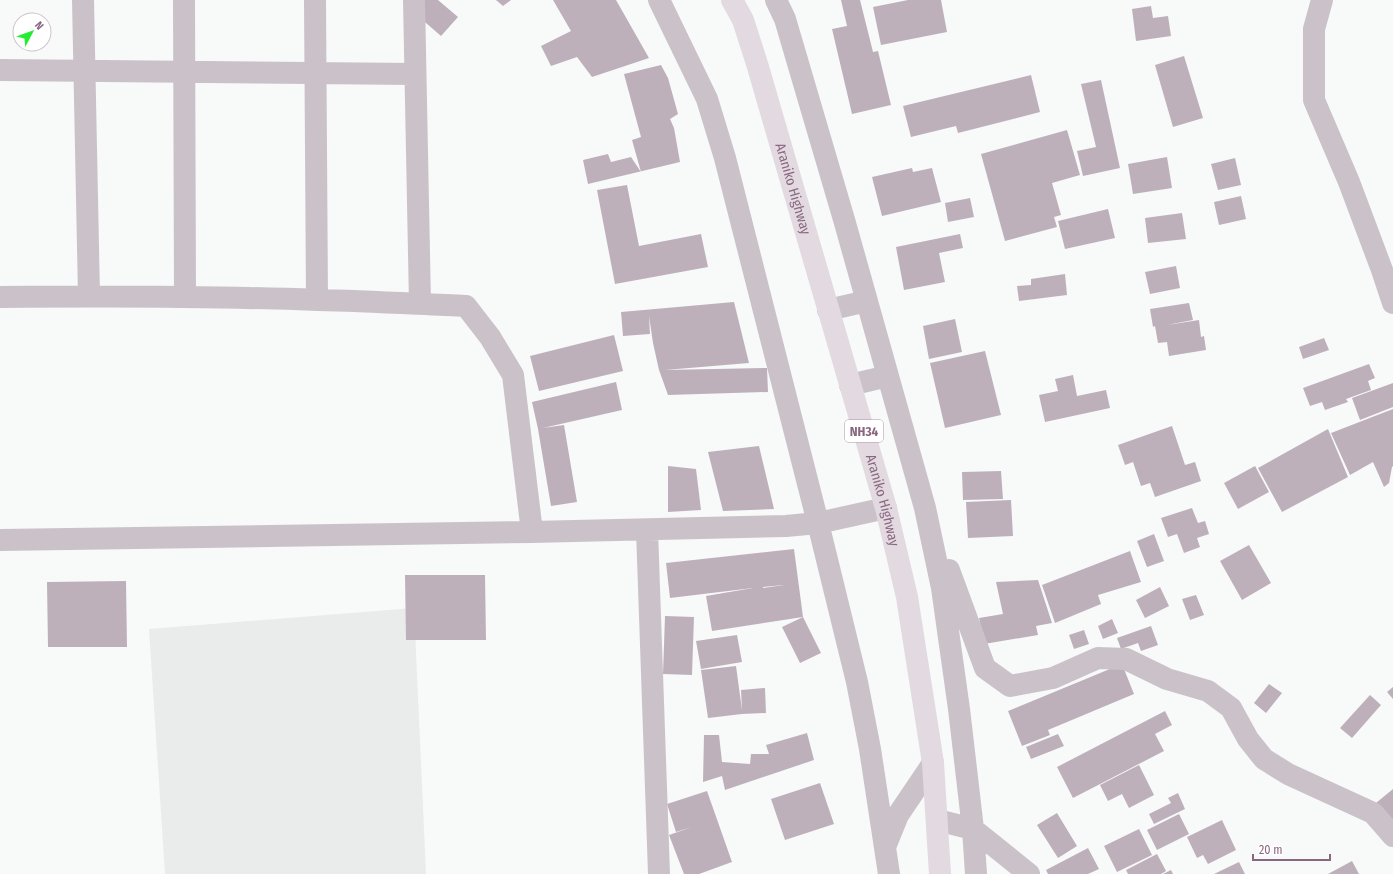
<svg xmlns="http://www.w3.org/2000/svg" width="1393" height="874" font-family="'Fira Sans Condensed',sans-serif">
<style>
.built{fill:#eaebeb}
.building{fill:#beb0bb;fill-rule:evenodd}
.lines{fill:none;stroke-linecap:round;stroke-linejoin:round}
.minor{stroke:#cbc2c9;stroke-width:22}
.highway{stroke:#e2dae0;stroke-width:22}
.labels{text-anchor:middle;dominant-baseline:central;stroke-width:4;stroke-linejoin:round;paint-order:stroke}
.shield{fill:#fff;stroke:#ad95a6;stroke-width:1}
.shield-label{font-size:13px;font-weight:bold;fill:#8a6780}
.street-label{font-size:14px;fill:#8a6780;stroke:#fff}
</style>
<rect width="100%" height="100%" fill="#f7faf9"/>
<!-- built -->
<path class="built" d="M414,608L426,874H165L149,629Z"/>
<!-- building -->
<path class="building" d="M406,0H438L458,17L441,36L403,3Z
M496,0H511L503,6Z
M553,0H616L649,58L592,77L577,57L551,66L541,46L571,31Z
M841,0H860L873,52L878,51L891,105L852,114L832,29L847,26Z
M908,0H941L947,32L881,45L873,7Z
M1151,6L1153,18L1168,16L1171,36L1136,41L1132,9Z
M1184,56L1203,118L1173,127L1155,65Z
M661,65L668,78L678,114L670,119L674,128L680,162L588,184L583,160L608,154L611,162L631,157L641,172L632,140L641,137L624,74Z
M1031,75L1040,112L958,133L956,126L911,137L903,106Z
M1101,80L1120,168L1083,176L1077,151L1096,147L1081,84Z
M1067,130L1080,175L1052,183L1061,215L1054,217L1057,227L1005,241L981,154Z
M1167,157L1172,188L1133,194L1128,164Z
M1235,158L1241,185L1218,190L1211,164Z
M912,168L913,172L932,168L941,202L882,216L872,177Z
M627,185L639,246L701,234L708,267L615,284L597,190Z
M1241,196L1246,219L1219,225L1214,202Z
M970,198L974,217L948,222L945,203Z
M1108,209L1115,238L1065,249L1058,221Z
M1182,213L1186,239L1148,243L1145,218Z
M960,234L963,248L939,253L945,282L904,290L896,247Z
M1176,266L1180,288L1150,294L1145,272Z
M1065,274L1067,295L1019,301L1017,286L1031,285V279Z
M734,302L749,363L665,370L767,368L768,392L668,395L659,370L653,343L649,316L650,334L623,336L621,312Z
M1189,303L1193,320L1167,325L1199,320L1201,337L1204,336L1206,350L1169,356L1167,342L1158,343L1155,326L1153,327L1150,309Z
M955,319L962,352L929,359L923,326Z
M614,335L623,371L539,391L530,356Z
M1324,338L1329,350L1303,359L1299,347Z
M985,351L1001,415L945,428L930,363Z
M1369,364L1375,378L1368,381L1371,390L1346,399L1348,402L1325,410L1322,402L1310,406L1303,388Z
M1073,375L1077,396L1106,390L1110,408L1045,422L1039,395L1058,391L1055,379Z
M616,382L622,410L543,428L564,425L577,502L551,506L538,429L532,402Z
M1393,383V407L1360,420L1352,398Z
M1393,409V466L1392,467L1389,483L1384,487L1373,462L1350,475L1331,433Z
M1172,426L1185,465L1195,462L1201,481L1155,497L1150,483L1141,486L1133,462L1125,465L1118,445Z
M1328,429L1348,477L1282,512L1258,468Z
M759,446L774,509L723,511L708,452Z
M668,466L696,469L701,510L668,512Z
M1255,466L1269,492L1238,509L1224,483Z
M1001,471L1003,499L963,500L962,472Z
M1011,500L1013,536L968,538L966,502Z
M1192,508L1198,523L1205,521L1209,534L1197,538L1200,547L1184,553L1177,534L1168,537L1161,518Z
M1154,534L1164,561L1147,567L1137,541Z
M1249,545L1271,583L1242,600L1220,561Z
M794,549L803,617L821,653L800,663L782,627L803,617L712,631L706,596L753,588L670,598L666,563ZM784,585L763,588V587Z
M1130,551L1141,582L1098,595L1101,604L1055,623L1042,585Z
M405,575H485L486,640H406Z
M1038,580L1052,623L1036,626L1038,635L984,644L979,618L1003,614L996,582Z
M126,581L127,647H48L47,582Z
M1160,587L1169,606L1145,618L1136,600Z
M1196,595L1204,615L1190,620L1182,599Z
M665,616L694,617L692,675L663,674Z
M1112,619L1118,633L1103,639L1098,626Z
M1151,626L1158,645L1141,651L1138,643L1121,649L1117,638Z
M1084,630L1089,644L1074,649L1069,635Z
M737,635L742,662L701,669L696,641Z
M1122,664L1134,694L1048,730L1050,735L1022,746L1008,711Z
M736,666L742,710L741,690L765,688L766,713L742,714L708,718L701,670Z
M1269,684L1282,693L1266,713L1254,703Z
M1393,687V699L1387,692Z
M1370,695L1381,705L1352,738L1340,728Z
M1165,711L1172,725L1155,734L1164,751L1073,798L1057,767Z
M807,733L814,760L725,790L722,776L703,782L704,735H719L722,762L750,764L751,754H769L766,745Z
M1058,734L1064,746L1031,759L1026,747Z
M1139,765L1154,795L1129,808L1122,794L1108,801L1100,785Z
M820,783L834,824L785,840L771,799Z
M1393,789V823L1376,803Z
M707,791L732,862L699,874H684L669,835L692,827L676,832L667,804Z
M1178,793L1185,809L1154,824L1149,814L1171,803L1168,798Z
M1057,813L1077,846L1058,858L1037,825Z
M1179,814L1189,834L1157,850L1147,830Z
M1222,820L1236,850L1208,864L1203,855L1197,858L1187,837Z
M1139,829L1152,855L1117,872L1104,846Z
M1088,848L1099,869L1088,874H1048L1046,870Z
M1157,854L1166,871L1161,874H1128L1126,870Z
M1352,861L1359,874H1328Z
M1239,862L1245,874H1214Z
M1171,870L1173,874H1163Z"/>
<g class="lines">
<!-- minor -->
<path class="minor" d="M83,0L89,296
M184,0L185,297
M315,0L317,300
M414,0L420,304
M659,0L707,99L725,158L818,523L857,682L870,749L889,874
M776,0L785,19L845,223L925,508L942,588L959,709L973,829L976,874
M1322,0L1314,29V100L1349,182L1382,270L1393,303
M0,70L415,74
M0,297C106,296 212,296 318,300C367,301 417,304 466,306L490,337L513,375L532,532
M828,310L867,301
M850,385L888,376
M647,530L659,874
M0,540L532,532L786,526L818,523L886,508
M949,570L985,668L1010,686L1053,678L1098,658L1126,659L1167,679L1208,691L1231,708L1248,739L1264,759L1288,774L1373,813L1393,836
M937,820L973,829L1029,874
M885,847L898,815L933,763"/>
<!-- highway -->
<path class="highway" id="s1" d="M732,0L743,20L758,67L886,508L907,597L933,763L940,874"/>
</g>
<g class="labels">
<!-- shield labels -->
<rect class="shield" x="845" y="420" width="38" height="22" rx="3"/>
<g class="shield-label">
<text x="864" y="431">NH34</text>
</g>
<!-- street labels -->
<g class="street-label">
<text stroke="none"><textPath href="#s1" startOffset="199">Araniko Highway</textPath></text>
<text stroke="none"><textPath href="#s1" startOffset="523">Araniko Highway</textPath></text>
</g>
</g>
<!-- north arrow -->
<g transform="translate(32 32) rotate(49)"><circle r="19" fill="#ffffff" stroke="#d0c2cc"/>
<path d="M0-3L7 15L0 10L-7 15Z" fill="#24ed31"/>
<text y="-6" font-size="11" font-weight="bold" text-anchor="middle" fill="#8a6780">N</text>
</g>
<!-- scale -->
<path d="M1253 854v6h77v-6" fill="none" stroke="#8a6780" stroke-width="2"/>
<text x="1259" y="854" font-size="12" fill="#8a6780" stroke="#ffffff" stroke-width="3" paint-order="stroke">20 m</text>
</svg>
